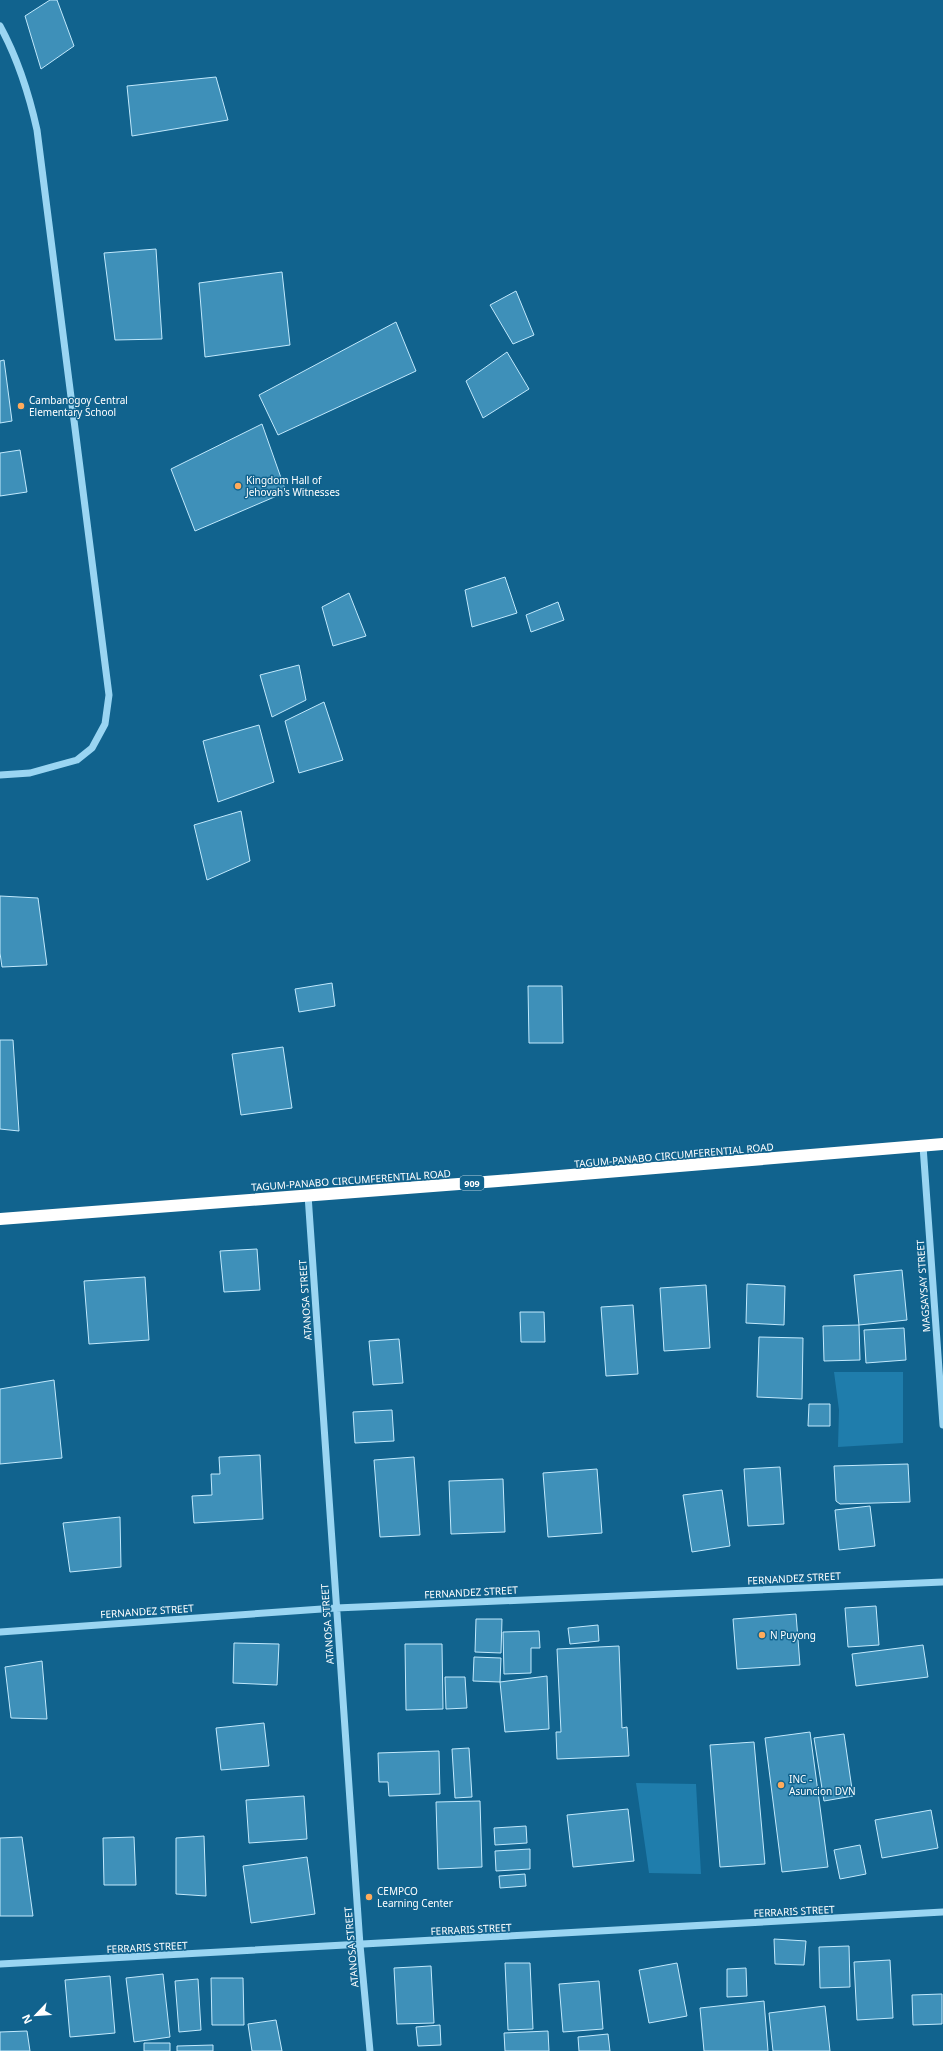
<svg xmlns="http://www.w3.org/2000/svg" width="943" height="2051" font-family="'Noto Sans',sans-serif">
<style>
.green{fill:#1f7dac}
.building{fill:#3e90b9;stroke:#c1e9fd}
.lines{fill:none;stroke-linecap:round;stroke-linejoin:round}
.minor{stroke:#9ad5f2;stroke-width:7}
.highway{stroke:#fff;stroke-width:12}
.poi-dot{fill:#ffab5b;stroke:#11638e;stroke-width:1.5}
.labels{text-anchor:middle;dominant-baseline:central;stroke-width:3;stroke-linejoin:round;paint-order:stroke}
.shield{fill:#11638e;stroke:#b8d0dd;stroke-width:1}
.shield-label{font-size:9px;font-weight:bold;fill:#fff}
.poi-label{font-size:10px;fill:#fff;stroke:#11638e;text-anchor:start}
.street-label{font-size:10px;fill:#fff;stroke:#11638e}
</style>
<rect width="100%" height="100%" fill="#11638e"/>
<!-- green -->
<path class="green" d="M834,1372H903V1443L838,1447L839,1410Z
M636,1783L696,1784L701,1874L649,1873Z"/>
<!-- building -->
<path class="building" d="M50,0H57L74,46L41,69L25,16Z
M216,77L228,120L132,136L127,86Z
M156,249L162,339L115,340L104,253Z
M282,272L290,345L205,357L199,283Z
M516,291L534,335L513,344L490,305Z
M396,322L416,371L278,435L259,395Z
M507,352L529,389L483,418L466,381Z
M4,360L12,421L0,423V361Z
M262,424L286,492L195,531L171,469Z
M20,450L27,492L0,496V453Z
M505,577L517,613L472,627L465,590Z
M349,593L366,636L333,646L322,607Z
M558,602L564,620L531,632L526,615Z
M299,665L306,700L272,717L260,675Z
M324,702L343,760L299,773L285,721Z
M259,725L274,782L218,802L203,741Z
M241,811L250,861L207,880L194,825Z
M0,896L38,898L47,965L2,967L0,953Z
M332,983L335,1006L299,1012L295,989Z
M528,986H562L563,1043H529Z
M0,1040H13L19,1131L0,1129Z
M283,1047L292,1108L241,1115L232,1054Z
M257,1249L260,1290L224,1292L220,1251Z
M902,1270L907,1320L859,1325L854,1275Z
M145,1277L149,1340L89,1344L84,1281Z
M747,1284L785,1286L784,1325L746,1323Z
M706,1285L710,1348L664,1351L660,1288Z
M633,1305L638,1374L606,1376L601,1307Z
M520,1312H544L545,1342H521Z
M859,1325L860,1360L824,1361L823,1326Z
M904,1328L906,1360L866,1363L864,1330Z
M759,1337L803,1338L802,1399L757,1397Z
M399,1339L403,1383L373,1385L369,1341Z
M54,1380L62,1458L0,1464V1389Z
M809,1404H830V1426H808Z
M392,1410L394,1441L355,1443L353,1412Z
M260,1455L263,1519L194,1523L192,1496L212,1495L211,1474H220L219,1457Z
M414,1457L420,1535L380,1537L374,1460Z
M908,1464L910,1502L840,1504L836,1501L834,1466Z
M780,1467L784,1524L748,1526L744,1469Z
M597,1469L602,1533L548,1537L543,1473Z
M503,1479L505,1532L451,1534L449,1481Z
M722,1490L730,1546L692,1552L683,1495Z
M870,1506L875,1546L839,1550L835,1510Z
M120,1517L121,1567L70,1572L63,1523Z
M876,1606L879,1645L848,1647L845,1608Z
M796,1614L800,1665L737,1669L733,1619Z
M476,1619H502L501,1653L475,1652Z
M598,1625L599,1641L570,1644L568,1628Z
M539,1631L540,1648H531V1673L504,1674L503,1632Z
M234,1643L279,1644L277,1685L233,1683Z
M405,1644H442L443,1709L406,1710Z
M923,1645L928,1677L856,1686L852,1654Z
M619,1646L622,1728L627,1727L629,1756L557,1759L556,1732H561L557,1649Z
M474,1657L501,1658L500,1682L473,1681Z
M42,1661L47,1719L11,1718L5,1667Z
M547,1676L549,1729L505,1732L500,1682Z
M445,1677H465L467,1708L446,1709Z
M264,1723L269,1766L221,1770L216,1728Z
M810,1732L828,1867L782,1872L765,1738Z
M844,1734L853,1796L824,1801L814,1738Z
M754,1742L765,1864L720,1867L710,1745Z
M469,1748L472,1797L455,1798L452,1749Z
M439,1751L440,1794L389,1796L388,1782H379L378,1753Z
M304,1796L307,1839L249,1843L246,1800Z
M480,1801L482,1867L438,1869L436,1802Z
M628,1809L634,1861L573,1867L567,1815Z
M931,1810L938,1848L882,1858L875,1820Z
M526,1826L527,1843L495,1845L494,1828Z
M204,1836L206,1896L176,1894V1838Z
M22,1837L33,1916H0V1838Z
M134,1837L136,1885H104L103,1838Z
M860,1845L866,1874L840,1879L834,1850Z
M530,1849V1869L496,1871L495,1851Z
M307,1857L315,1914L251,1923L243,1866Z
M525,1874L526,1886L500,1888L499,1876Z
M774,1939L806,1941L804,1965L775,1964Z
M849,1946L850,1987L820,1988L819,1947Z
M890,1960L893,2018L857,2020L854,1962Z
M505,1963H530L533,2029L508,2030Z
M677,1963L687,2016L649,2023L639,1970Z
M431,1966L434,2023L397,2024L394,1968Z
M746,1968L747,1996L727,1997V1969Z
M163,1974L170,2037L134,2042L126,1978Z
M110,1976L115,2033L70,2037L65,1980Z
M211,1978H243L244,2025H212Z
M198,1979L201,2030L179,2032L175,1981Z
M599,1981L603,2029L563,2032L559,1984Z
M942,1994V2024L913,2025L912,1995Z
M764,2001L768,2051H704L700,2008Z
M825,2006L830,2051H773L769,2013Z
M276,2020L282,2051H252L248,2024Z
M440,2025L441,2045L418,2046L416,2027Z
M27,2031L30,2051H0V2032Z
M548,2031L549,2051H505L504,2033Z
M608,2034L610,2051H579L578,2037Z
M144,2043H170V2051H144Z
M213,2045V2051H177V2046Z"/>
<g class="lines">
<!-- minor -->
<path class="minor" d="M0,26C18,59 29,94 37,130L109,695L105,724L92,748L77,760L30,773L0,775
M923,1146L943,1425
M308,1195L360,1945L370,2051
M0,1632L336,1608L943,1582
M0,1964L943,1912"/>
<!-- highway -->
<path class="highway" d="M0,1219L498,1181L943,1144"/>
</g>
<!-- markers -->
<g class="poi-dot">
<circle cx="21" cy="406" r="4"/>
<circle cx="238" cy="486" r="4"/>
<circle cx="762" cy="1635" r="4"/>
<circle cx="781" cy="1785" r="4"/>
<circle cx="369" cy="1897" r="4"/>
</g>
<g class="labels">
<!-- shield labels -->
<rect class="shield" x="460" y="1176" width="24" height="14" rx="3"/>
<g class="shield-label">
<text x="472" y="1183">909</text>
</g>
<!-- poi labels -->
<g class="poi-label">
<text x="29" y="400">Cambanogoy Central<tspan x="29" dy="12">Elementary School</tspan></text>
<text x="246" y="480">Kingdom Hall of<tspan x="246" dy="12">Jehovah's Witnesses</tspan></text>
<text x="770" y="1635">N Puyong</text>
<text x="789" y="1779">INC -<tspan x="789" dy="12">Asuncion DVN</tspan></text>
<text x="377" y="1891">CEMPCO<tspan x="377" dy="12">Learning Center</tspan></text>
</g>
<!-- street labels -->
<g class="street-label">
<text transform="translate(674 1155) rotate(-5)">TAGUM-PANABO CIRCUMFERENTIAL ROAD</text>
<text transform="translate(351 1180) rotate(-4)">TAGUM-PANABO CIRCUMFERENTIAL ROAD</text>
<text transform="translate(923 1286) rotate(-94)">MAGSAYSAY STREET</text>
<text transform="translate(305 1300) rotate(-94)">ATANOSA STREET</text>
<text transform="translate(794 1578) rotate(-3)">FERNANDEZ STREET</text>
<text transform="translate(471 1592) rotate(-3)">FERNANDEZ STREET</text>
<text transform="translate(147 1611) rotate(-4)">FERNANDEZ STREET</text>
<text transform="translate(327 1624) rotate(-94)">ATANOSA STREET</text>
<text transform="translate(794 1911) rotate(-3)">FERRARIS STREET</text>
<text transform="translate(471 1929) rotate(-3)">FERRARIS STREET</text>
<text transform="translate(147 1947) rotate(-3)">FERRARIS STREET</text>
<text transform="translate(351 1947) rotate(-95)">ATANOSA STREET</text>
</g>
</g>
<!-- north arrow -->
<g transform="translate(36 2015) rotate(245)" stroke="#11638e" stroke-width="3" paint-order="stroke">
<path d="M0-3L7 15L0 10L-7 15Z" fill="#ffffff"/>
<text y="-6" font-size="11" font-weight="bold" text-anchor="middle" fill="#ffffff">N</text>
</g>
</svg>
